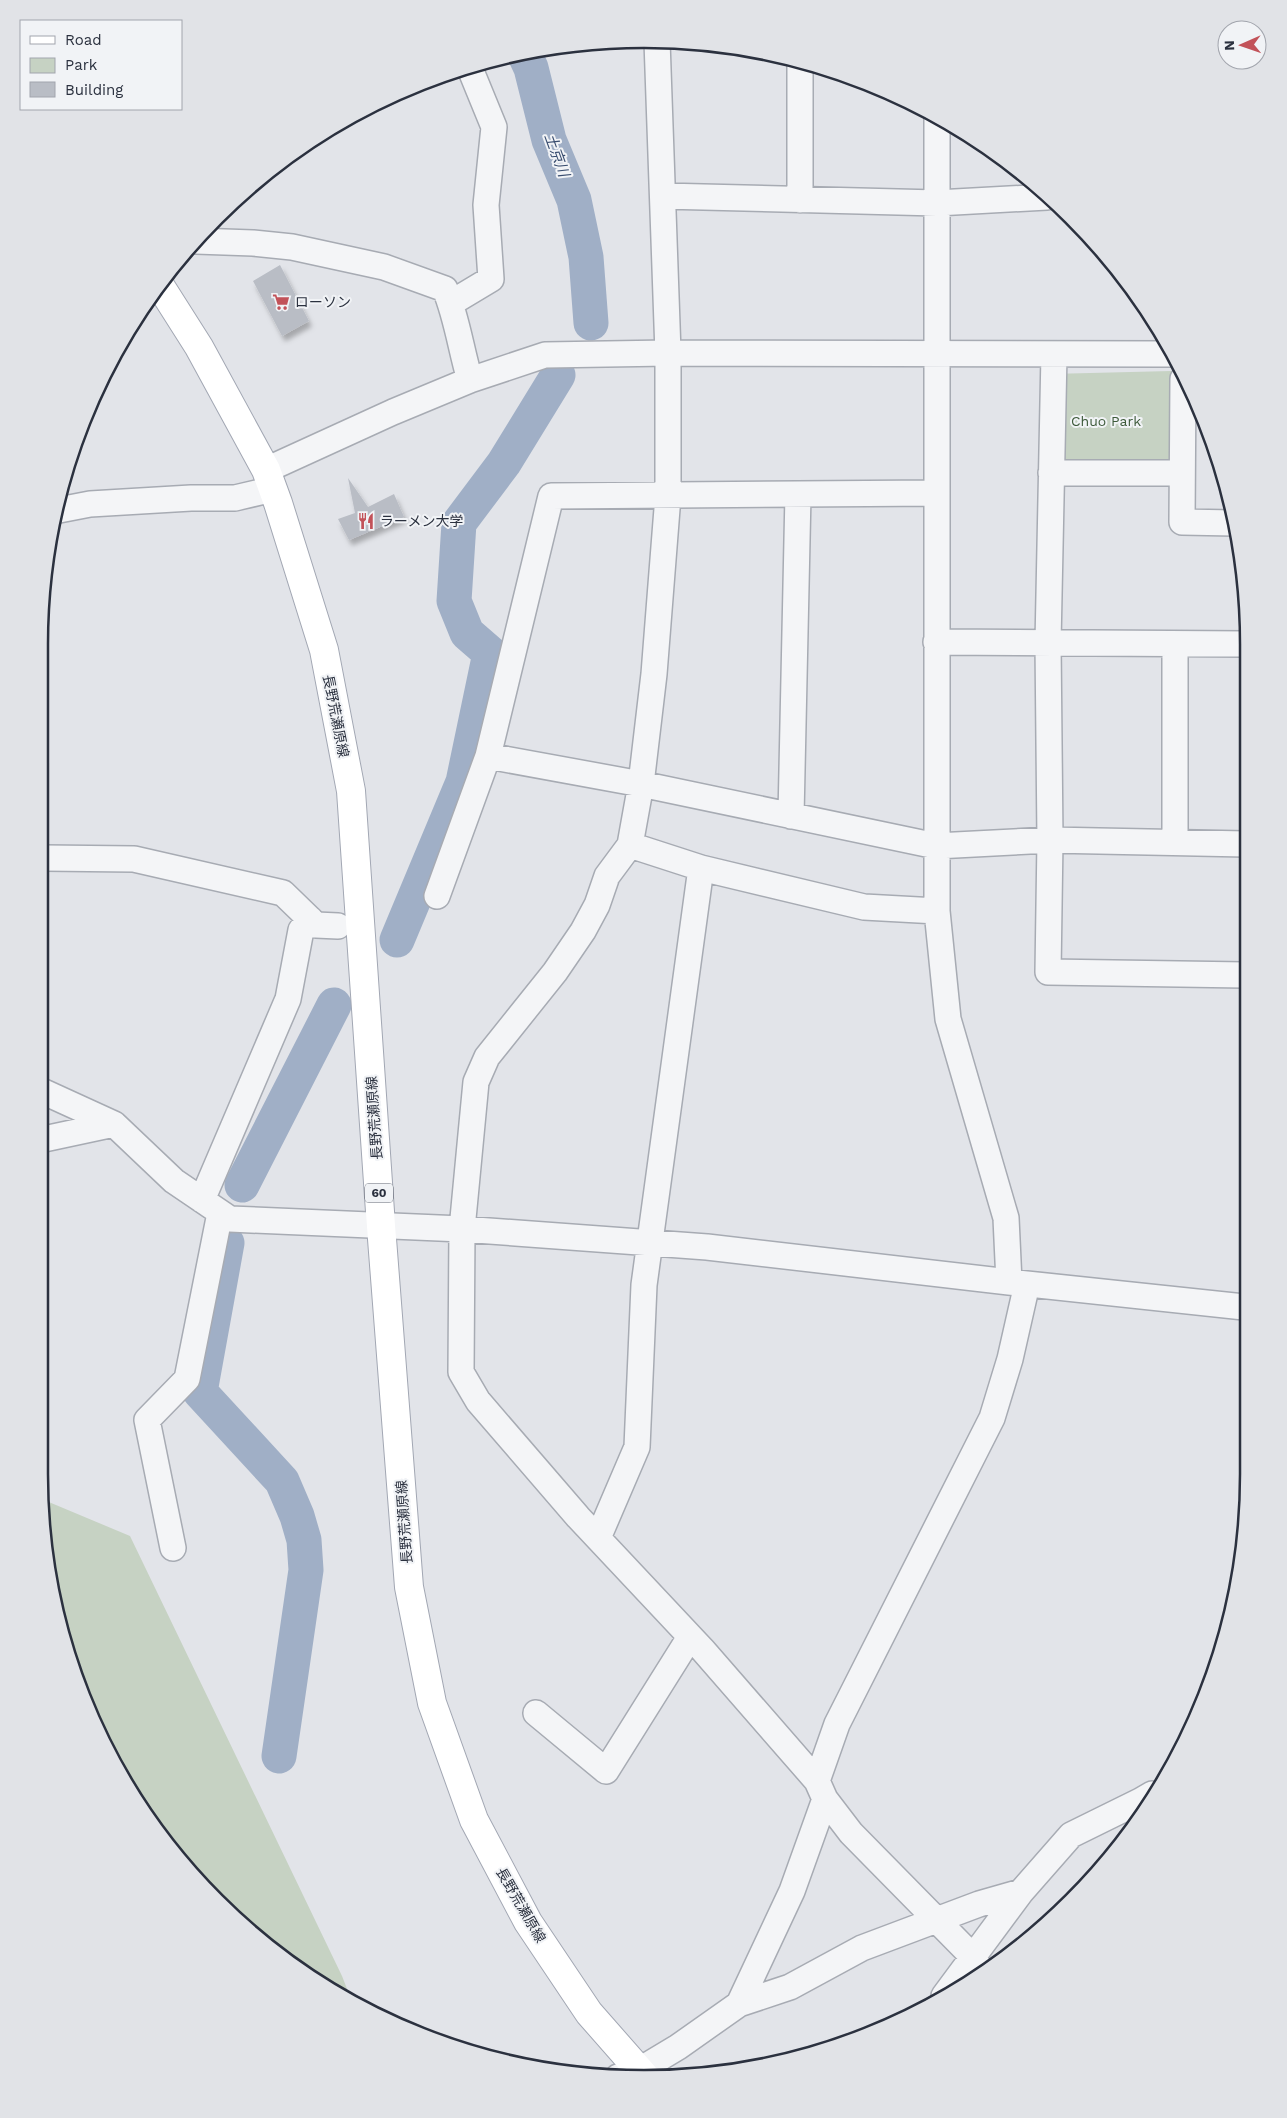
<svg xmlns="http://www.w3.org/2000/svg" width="1287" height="2118" font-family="'Work Sans','Noto Sans JP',sans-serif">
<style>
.green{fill:#c6d2c3}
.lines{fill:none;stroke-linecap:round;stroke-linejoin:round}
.river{stroke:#a0afc6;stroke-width:35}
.building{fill:#b9bdc5;filter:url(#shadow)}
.minor-casing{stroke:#a7abb3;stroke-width:28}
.major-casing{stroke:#a2a7b3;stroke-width:30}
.minor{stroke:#f4f5f7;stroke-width:25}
.major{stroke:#fff;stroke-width:28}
.labels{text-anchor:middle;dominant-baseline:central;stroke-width:4;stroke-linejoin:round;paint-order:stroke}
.shield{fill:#f1f3f6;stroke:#666b76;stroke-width:1}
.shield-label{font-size:12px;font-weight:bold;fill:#2b313f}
.poi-label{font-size:14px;fill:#2b313f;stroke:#f1f3f6;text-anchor:start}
.park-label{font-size:14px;fill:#3d5a3a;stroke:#f1f3f6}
.street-label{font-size:14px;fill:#2b313f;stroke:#f1f3f6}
.water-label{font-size:15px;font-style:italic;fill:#394d6f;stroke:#f1f3f6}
.rim{fill:none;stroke:#2b313f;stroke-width:2.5}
</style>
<defs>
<filter id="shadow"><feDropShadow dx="3" dy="5.5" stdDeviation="2.5" flood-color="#0004"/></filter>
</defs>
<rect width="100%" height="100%" fill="#e2e4e9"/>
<!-- green -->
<path class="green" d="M1171,371L1172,468L1058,469L1050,374Z
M44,1500L130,1536L342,1976L351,1999L307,1977L216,1902L164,1842L101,1742L71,1669L44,1554Z"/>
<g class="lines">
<!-- river -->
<path class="river" d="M524,53L531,68L549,140L574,200L586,257L591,323
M397,940L463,782L490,653L467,633L454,601L459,523L504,463L558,375
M242,1185L334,1005
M227,1243L200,1392L282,1481L297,1516L304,1540L306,1570L279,1756"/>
</g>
<!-- building -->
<path class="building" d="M280,265L309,321L282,336L253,281Z
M348,478L368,507L394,494L404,517L349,540L338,519L355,513Z"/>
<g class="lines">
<!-- minor casing -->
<g class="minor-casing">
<path id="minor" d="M657,41L668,353V496L654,674L641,784L630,845L607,876L597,905L583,931L555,972L487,1057L476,1082L462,1229L461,1372L478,1401L578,1517L702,1649L817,1781L825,1799L851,1833L974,1958L982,1973
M937,117V911L948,1019L1006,1218L1009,1282
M663,196L937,203L1047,197
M800,200V59
M196,241L253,243L292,247L384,267L445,289C457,318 461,350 470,380
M451,303L491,279L486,205L494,127L469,66
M1054,354L1048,643L1050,840L1048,972L1245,975
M1183,379L1182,522L1234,523
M266,470L393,412L470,380L545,355L668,353L1172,354
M1051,473H1182
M59,510L90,504L191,498H235L273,489
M936,642L1247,644
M1175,644V842
M488,756L641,784L936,846L1050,840L1246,844
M791,816L798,494
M44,858L134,859L283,893L316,925L338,926
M701,868L864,907L937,911
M437,896L488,756L551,496L937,493
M44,1092L114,1124L174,1181L230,1219L462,1229L707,1247L1009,1282L1244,1307
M44,1139L114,1124
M202,1200L288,999L301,930L310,919
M598,1538L637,1447L644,1285L701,868L630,845
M173,1548L147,1420L187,1379L220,1213
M536,1713L606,1771L690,1637
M817,1781L837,1724L992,1418L1010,1359L1027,1284
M944,1996L1021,1892L1071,1835L1140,1801L1152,1794
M739,2004L792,1891L825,1799
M618,2077L638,2071L678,2047L739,2004L790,1987L862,1948L979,1904L1021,1892"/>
</g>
<!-- major casing -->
<g class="major-casing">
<path id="major" d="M159,284L199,347L266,470L278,503L324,650L351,791L381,1226L409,1587L432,1703L474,1820L528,1922L589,2013L647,2079"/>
</g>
<!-- minor -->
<use href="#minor" class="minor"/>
<!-- major -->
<use href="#major" class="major"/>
</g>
<!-- icons -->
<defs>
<g id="supermarket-bare" transform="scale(1.35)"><path d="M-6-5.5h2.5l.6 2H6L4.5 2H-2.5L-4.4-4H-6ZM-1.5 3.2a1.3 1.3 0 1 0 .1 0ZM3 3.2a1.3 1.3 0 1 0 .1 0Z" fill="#c25259" stroke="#f1f3f6" stroke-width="2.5" paint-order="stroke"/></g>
<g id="restaurant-bare" transform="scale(1.35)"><path d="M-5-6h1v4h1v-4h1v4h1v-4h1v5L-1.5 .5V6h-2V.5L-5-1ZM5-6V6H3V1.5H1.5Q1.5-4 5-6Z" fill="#c25259" stroke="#f1f3f6" stroke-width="2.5" paint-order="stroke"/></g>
</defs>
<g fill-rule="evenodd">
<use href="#supermarket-bare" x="281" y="302"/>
<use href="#restaurant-bare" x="366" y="521"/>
</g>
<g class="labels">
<!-- shield labels -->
<rect class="shield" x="365" y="1183.5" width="28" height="19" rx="4"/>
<g class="shield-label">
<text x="379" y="1193">60</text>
</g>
<!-- poi labels -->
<g class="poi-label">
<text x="295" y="302">ローソン</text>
<text x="380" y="521">ラーメン大学</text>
</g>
<!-- park labels -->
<g class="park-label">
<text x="1106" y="421">Chuo Park</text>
</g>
<!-- street labels -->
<g class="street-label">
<text transform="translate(336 716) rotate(79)">長野荒瀬原線</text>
<text transform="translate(374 1118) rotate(-94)">長野荒瀬原線</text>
<text transform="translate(404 1522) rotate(-94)">長野荒瀬原線</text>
<text transform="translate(521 1905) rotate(60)">長野荒瀬原線</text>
</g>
<!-- water labels -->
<g class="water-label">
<text transform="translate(557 155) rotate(70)">土京川</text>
</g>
</g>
<!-- crop -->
<path d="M0 0H1287V2118H0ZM644 48H644A596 596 0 0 1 1240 644V1474A596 596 0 0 1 644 2070H644A596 596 0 0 1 48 1474V644A596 596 0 0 1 644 48Z" fill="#e1e3e7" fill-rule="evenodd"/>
<path class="rim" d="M644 48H644A596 596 0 0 1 1240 644V1474A596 596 0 0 1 644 2070H644A596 596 0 0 1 48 1474V644A596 596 0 0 1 644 48Z"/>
<!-- legend -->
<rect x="20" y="20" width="162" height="90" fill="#f1f3f6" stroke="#a2a5ad"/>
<rect x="30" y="36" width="25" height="8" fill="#ffffff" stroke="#a2a5ad"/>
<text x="65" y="45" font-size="15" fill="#2b313f">Road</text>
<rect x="30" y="58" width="25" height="15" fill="#c6d2c3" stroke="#a2a5ad"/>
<text x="65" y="70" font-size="15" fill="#2b313f">Park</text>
<rect x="30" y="82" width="25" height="15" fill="#b9bdc5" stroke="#a2a5ad"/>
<text x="65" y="95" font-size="15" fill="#2b313f">Building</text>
<!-- north arrow -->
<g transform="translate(1242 45) rotate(268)"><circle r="24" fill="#f1f3f6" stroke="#a2a5ad"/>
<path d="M0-4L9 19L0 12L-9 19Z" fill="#c25259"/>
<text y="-8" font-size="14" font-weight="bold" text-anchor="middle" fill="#2b313f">N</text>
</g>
</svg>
